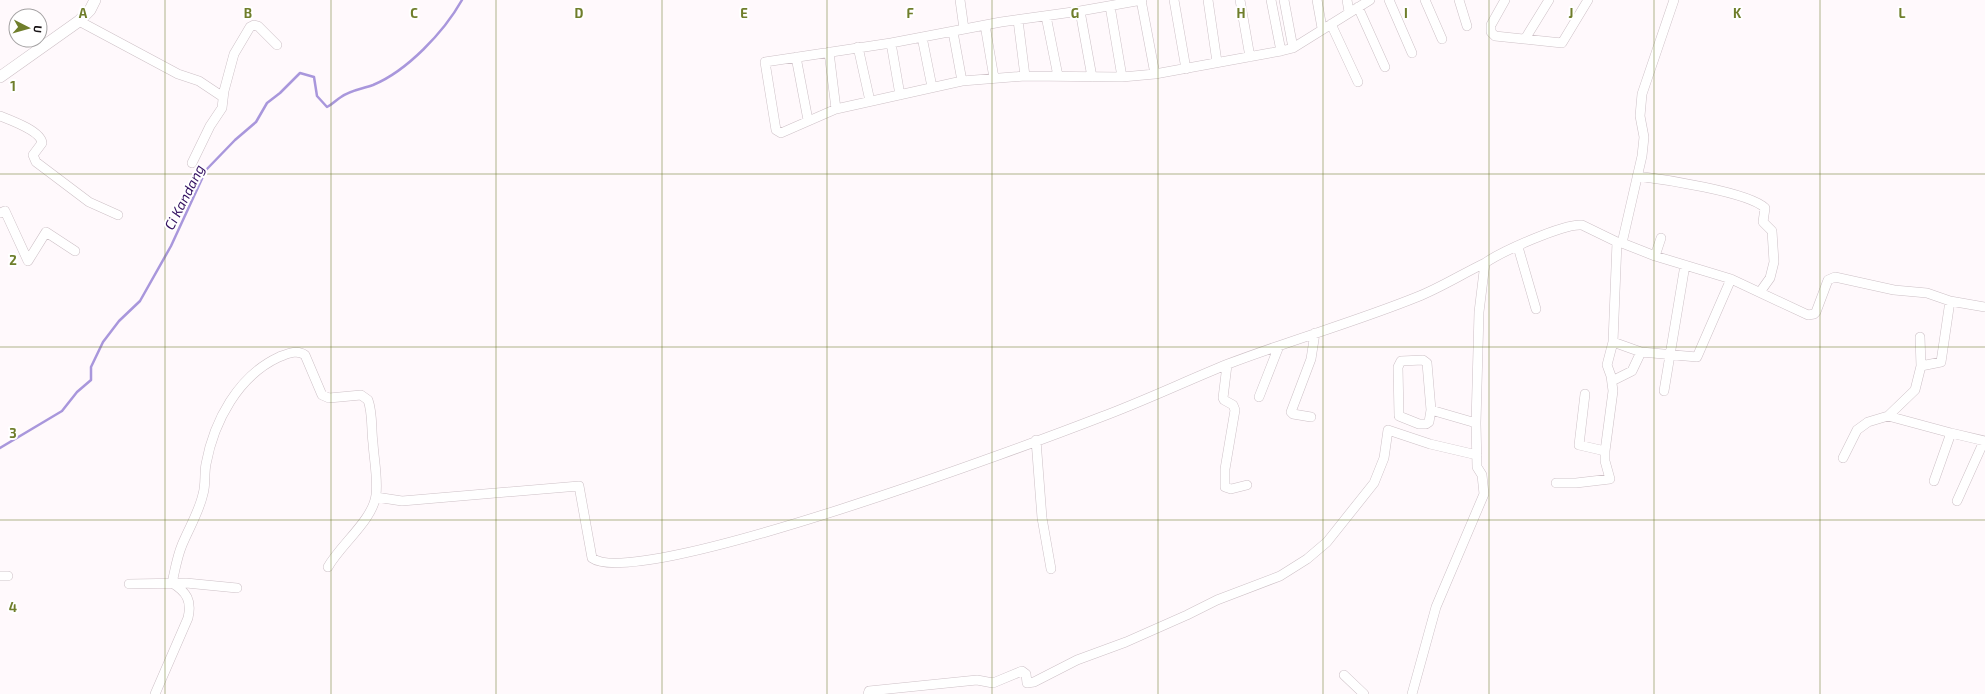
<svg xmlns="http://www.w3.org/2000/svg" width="1985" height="694" font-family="'Exo 2',sans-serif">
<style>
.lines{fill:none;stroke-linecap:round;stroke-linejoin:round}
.stream{stroke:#a997dc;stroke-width:2.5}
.minor-casing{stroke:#cdc0c6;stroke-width:10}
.tertiary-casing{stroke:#cdc0c6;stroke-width:12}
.minor{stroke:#fff;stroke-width:9}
.tertiary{stroke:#fff;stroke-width:11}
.grid{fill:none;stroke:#6f7e2b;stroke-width:1;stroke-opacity:0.55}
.labels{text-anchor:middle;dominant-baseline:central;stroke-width:4;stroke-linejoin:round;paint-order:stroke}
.water-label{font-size:14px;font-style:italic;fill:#320f60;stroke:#fff}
.grid-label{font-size:13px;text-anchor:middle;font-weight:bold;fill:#6f7e2b;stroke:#fff;stroke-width:4;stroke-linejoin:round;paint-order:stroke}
</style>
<rect width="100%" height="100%" fill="#fff9fc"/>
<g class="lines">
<!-- stream -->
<path class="stream" d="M0,448L62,411L77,392L91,380V367L103,342L119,321L140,301L171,246L206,170L235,140L256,122L267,103L280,93L300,73L314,77L317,96L327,107C333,104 336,100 341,97C351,90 362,89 373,85C407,71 444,32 462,0"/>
<!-- minor casing -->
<g class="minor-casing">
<path id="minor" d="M960,0L964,29
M1141,0L1155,74
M1142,0L1080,11L1001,22L891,43L765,62L776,130L781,133L836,109L962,81L1025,76L1122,77L1155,74L1281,51L1271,0
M1174,0L1186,69
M1208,0L1217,62
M1240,0L1250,57
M1284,0L1293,48
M1317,0L1322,28
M1347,0L1349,12
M1389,0L1412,53
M1425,0L1442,39
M1459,0L1467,26
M1505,0L1491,25V32L1495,36L1562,43L1588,0
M1110,6L1122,77
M1358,7L1385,67
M1080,11L1092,77
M1046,16L1058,76
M1018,20L1025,76
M79,21L178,74L199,81L223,97
M1331,24L1358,82
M985,25L994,78
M953,32L962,81
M922,37L932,87
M1525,39L1549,0
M891,43L900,95
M858,47L870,101
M1281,51L1293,48L1370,0
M829,52L836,109
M796,57L808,120
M0,116C10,120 41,131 42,143L33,155L36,162L89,202L118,215
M192,163L210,126L222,108L224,91L234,54L250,27L254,25L258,26L277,45
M1637,176C1662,179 1749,192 1765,208L1763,222L1772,231L1774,262L1770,278L1760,292
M0,213L5,211L28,261L46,232L75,251
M1617,242L1613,342L1641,352L1697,357L1731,279
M1622,243L1655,256L1731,279L1808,315L1814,314L1816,312L1828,280L1835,277L1894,290L1927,293L1950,301L1985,307
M1518,247L1536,309
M1655,256L1661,238
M1227,365L1223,398L1224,400L1233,405L1235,410L1225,469V487L1231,489L1247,485
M1921,366L1941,362L1950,301
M1612,381L1632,371L1641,352
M1664,391L1685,265
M1585,394L1579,445L1605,451
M1259,397L1279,346
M1431,410L1429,422L1426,424H1419L1399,416L1398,367L1401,361L1423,360L1427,363L1431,410L1476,423
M1888,416L1951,433
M1311,417L1293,414L1291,412L1311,359L1315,333
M1036,440L1042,518L1051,569
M1843,458L1857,430L1868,422L1888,416L1915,390L1921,366L1920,337
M1934,481L1951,433L1985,441
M1556,483H1576L1610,479L1605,461V451L1613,391L1611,376L1607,365L1613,342
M376,497L402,501L579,486L592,558C637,592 1034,443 1101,417C1144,401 1186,381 1228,364C1291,340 1355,322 1417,297C1440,288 1462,274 1485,263
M1957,501L1984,441
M0,576H8
M172,583C175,570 177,557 182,545C189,528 199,512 203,494C206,484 204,474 206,464C214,421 238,376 279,357C287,354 297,349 305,355L322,395L329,398L361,395L368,400C373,414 371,429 373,443C374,460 378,478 376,495C373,520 340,545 328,567
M129,584L186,583L237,588
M1344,675L1364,694
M155,694L188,618C192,601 187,592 172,583
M868,694L869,691L977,680L993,683L1022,671L1026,674L1027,683L1034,682L1077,660L1126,642L1187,615L1217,600L1280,576L1307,559L1327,542L1374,483L1384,458L1388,430L1430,444L1477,455
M1412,694L1436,607L1484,494L1482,475L1477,467L1476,423L1479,312L1485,263C1501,252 1564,223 1582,225L1617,242L1622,243L1642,156L1644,137L1640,116L1642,94L1674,0"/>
</g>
<!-- tertiary casing -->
<g class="tertiary-casing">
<path id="tertiary" d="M0,77L79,21L90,10L95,0"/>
</g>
<!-- minor -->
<use href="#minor" class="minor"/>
<!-- tertiary -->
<use href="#tertiary" class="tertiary"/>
</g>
<!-- grid -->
<path class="grid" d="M165,0V694M331,0V694M496,0V694M662,0V694M827,0V694M992,0V694M1158,0V694M1323,0V694M1489,0V694M1654,0V694M1820,0V694M0,174H1985M0,347H1985M0,520H1985"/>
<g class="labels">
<!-- water labels -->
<g class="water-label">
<text transform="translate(184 197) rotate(-63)">Ci Kandang</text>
</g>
</g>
<g class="grid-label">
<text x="83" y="18">A</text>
<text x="248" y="18">B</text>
<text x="414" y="18">C</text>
<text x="579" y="18">D</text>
<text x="744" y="18">E</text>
<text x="910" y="18">F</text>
<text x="1075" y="18">G</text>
<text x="1241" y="18">H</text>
<text x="1406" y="18">I</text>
<text x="1571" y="18">J</text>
<text x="1737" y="18">K</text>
<text x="1902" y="18">L</text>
<text x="13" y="91">1</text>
<text x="13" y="265">2</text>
<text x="13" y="438">3</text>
<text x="13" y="612">4</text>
</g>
<!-- north arrow -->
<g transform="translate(28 28) rotate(96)"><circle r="19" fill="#ffffff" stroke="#a3a1a2"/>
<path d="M0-3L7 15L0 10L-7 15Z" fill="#6f7e2b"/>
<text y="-6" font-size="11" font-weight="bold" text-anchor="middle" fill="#181416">U</text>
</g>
</svg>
